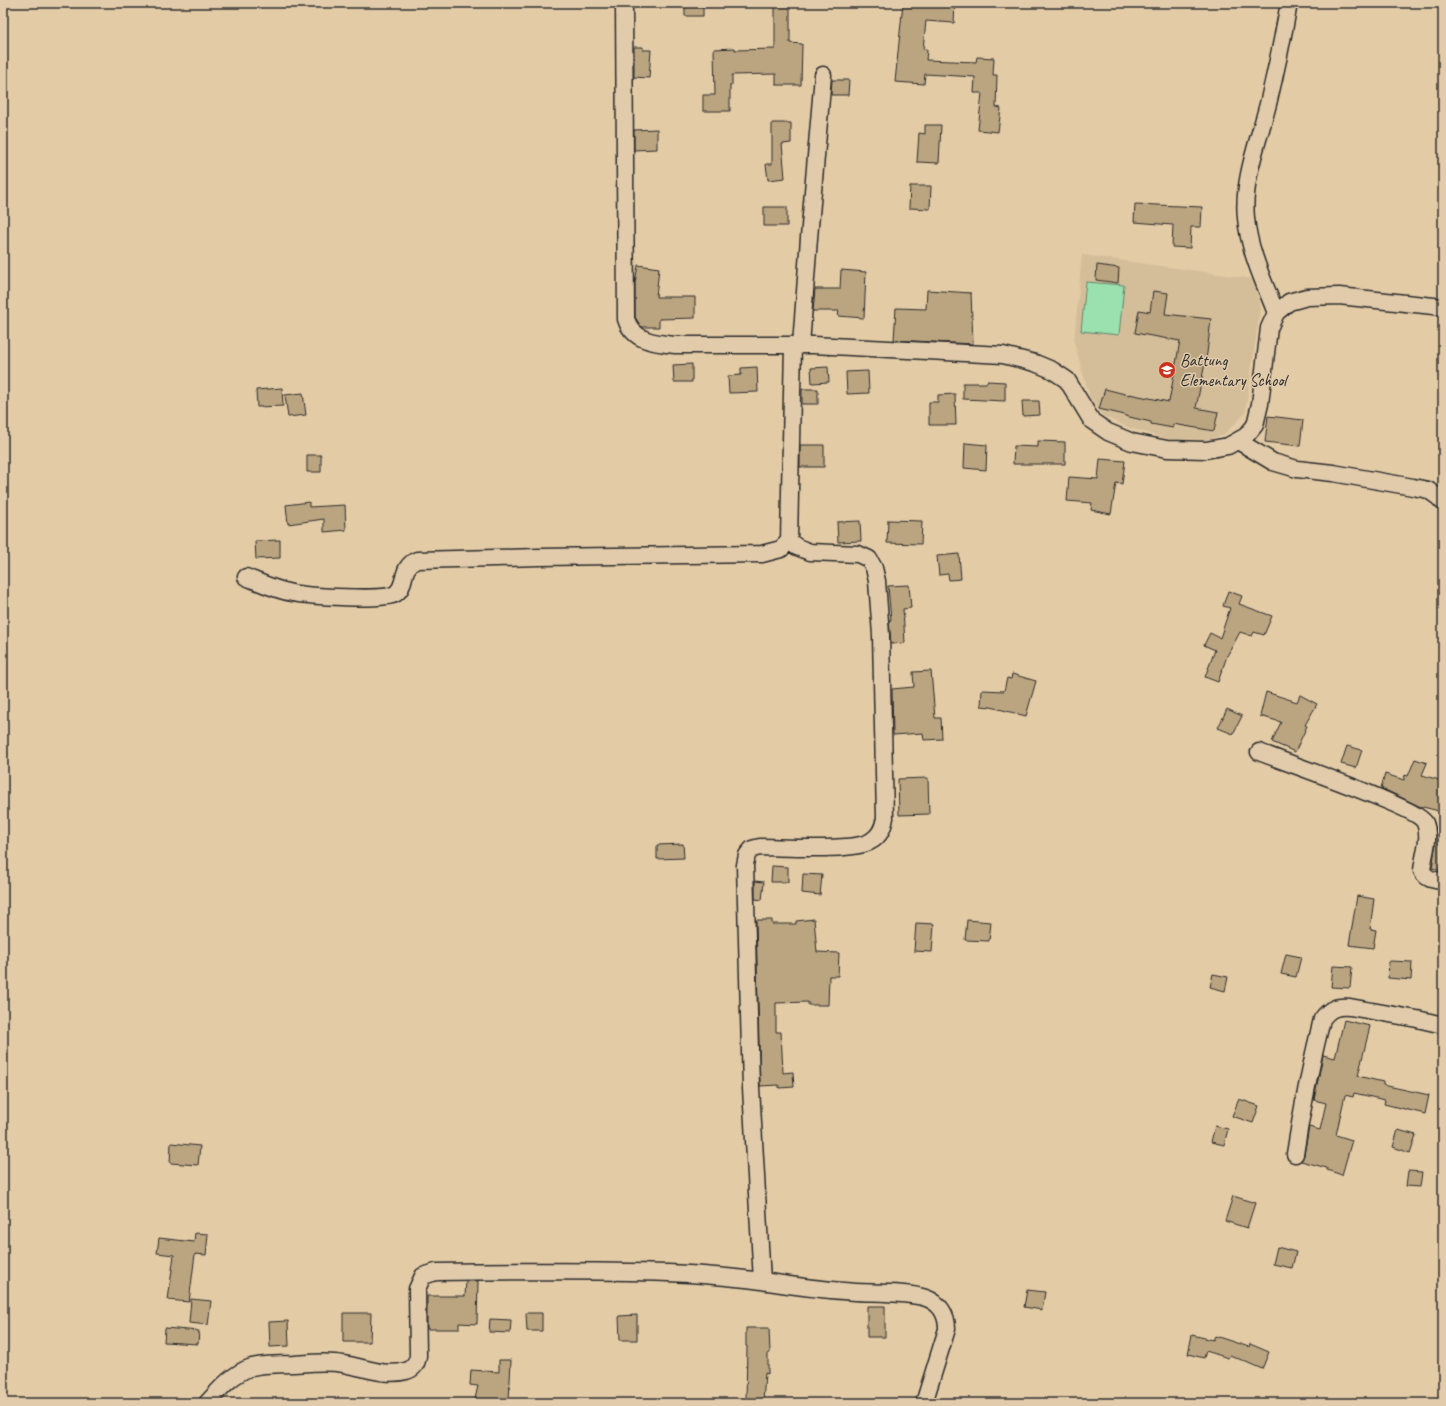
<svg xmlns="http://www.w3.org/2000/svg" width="1446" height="1406" font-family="Caveat,sans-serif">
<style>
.built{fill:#d4bd99}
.green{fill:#9ae1af;stroke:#62866d}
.building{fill:#bba581;stroke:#2b2b2b}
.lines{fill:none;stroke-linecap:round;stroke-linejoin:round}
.minor-casing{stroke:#2b2b2b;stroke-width:19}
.minor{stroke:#e1cbab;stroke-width:16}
.labels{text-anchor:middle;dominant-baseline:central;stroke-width:3;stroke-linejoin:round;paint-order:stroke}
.poi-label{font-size:17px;fill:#2b2b2b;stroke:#e1cbab;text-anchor:start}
</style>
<rect width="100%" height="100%" fill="#e3cba6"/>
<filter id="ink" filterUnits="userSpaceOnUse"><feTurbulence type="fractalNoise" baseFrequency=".025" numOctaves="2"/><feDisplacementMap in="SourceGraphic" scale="8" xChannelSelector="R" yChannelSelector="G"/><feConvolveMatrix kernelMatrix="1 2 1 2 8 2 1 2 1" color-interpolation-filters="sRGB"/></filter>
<g filter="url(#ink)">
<!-- built -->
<path class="built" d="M1082,255L1254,279L1260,309L1245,414L1223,435L1208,440H1172L1130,428L1103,416L1090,398L1074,342Z"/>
<!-- green -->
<path class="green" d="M1086,282L1124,285L1119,335L1081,331Z"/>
<!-- building -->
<path class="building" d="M775,3H790V43L802,44L801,85H776V74L732,75V85H730V111H703V95H715L714,49L735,48V50L775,49Z
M903,3L938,4V3H955L954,23L926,21L923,49L927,50L926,60L976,62L977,57L994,58L993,75H997L996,107L1001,108L998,132L978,130L982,93H974L975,77L925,74L924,84L895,82Z
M685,4H703V16H685Z
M634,47H643V50H651L649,78L634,77Z
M832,80H849L848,95H831Z
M772,123H791V143L782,144L785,178L768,180L766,164H772Z
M925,125H941L939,163L917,162L919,133L925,134Z
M657,129V149L634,150V130Z
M910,186H931L930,209L909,208Z
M1135,204L1202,207L1201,227H1191L1190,248L1172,247L1173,225L1134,222Z
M764,207H787V226H764Z
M638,265L659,268L656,297H695V318L659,319V327H642L640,325L635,317V283Z
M1097,265L1119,268L1118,283L1096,280Z
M841,270L866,272L864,318L838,316L839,311H813L815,289H840Z
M927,290L971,293L973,344L894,340L896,308L926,309Z
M1153,291L1168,293L1165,314L1211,319L1207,353L1196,408L1218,412L1214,431L1173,424V428L1151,424V422L1125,416V415L1099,409L1105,389L1129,395V394L1169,402L1180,341L1135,333L1139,310L1150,312Z
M692,364V382H674L673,365Z
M757,367L758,392L729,393L728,376L741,375V368Z
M828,367L829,382L812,383L811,368Z
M868,371L869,393L847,394L846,372Z
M987,381L1005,382V401L963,399V383H987Z
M282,388L283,406L257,407L256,390Z
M802,389H818V404H802Z
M303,393L306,415L288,417L285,395Z
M955,394L956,425H929V402H938V395Z
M1022,401H1039L1040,415L1023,416Z
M1268,416L1303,420L1300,446L1265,442Z
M1038,441L1065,442V464H1013L1014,446L1038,447Z
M965,443L987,445L986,470L964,468Z
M800,445H824V467H800Z
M307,455H321V472H307Z
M1100,459L1125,461L1122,484L1116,483L1111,514L1091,510L1092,503L1067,501L1069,477L1098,479Z
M309,502V507L345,505L346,530L324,532V519L288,524L286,505Z
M888,520L922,521L921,544L887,543Z
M860,521L861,541L838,542L837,522Z
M280,540V558L256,559L255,541Z
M959,554L961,579L949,580L948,574L939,575L937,556Z
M909,585L911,608L903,609L905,643L891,644L889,620H891L888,586Z
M1228,591L1242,596L1239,604L1272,616L1264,635L1254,632L1252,636L1240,632L1227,656L1218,682L1205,677L1215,650L1204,645L1210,633L1220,638L1230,608L1223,606Z
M931,671L935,718H941L942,739L924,740L923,733L893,735L892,689L914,687L913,672Z
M1012,674L1036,681L1026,716L991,707L981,706L982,690L1004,691L1007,678L1011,679Z
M1266,692L1297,702L1300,695L1317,704L1305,725L1307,726L1295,752L1272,742L1281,722L1260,716Z
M1227,709L1242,716L1233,734L1218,728Z
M1347,746L1362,750L1356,768L1341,764Z
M1415,759L1427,763L1422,775L1443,781V812L1419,806L1381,788L1385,774L1404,780L1405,775L1408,776Z
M928,778L929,814L899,815L898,779Z
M1439,820L1443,821V871L1432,868L1436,842V830Z
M683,844L684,858L657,859V845Z
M772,866L788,867V882H771Z
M803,874L822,875L820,895L802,893Z
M755,881L764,882L762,900L755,899Z
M1357,896L1374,899L1370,929L1376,930L1373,948L1349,945Z
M814,919L817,952L839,953L838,976H829L828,1005H808V1002L776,1003V1032H781L783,1073L793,1072L794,1087L779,1088V1085L760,1086L756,920H772V924H796V921Z
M967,920L991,922L989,941L965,940Z
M916,923L934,924L932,952L914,951Z
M1286,954L1301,957L1296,977L1281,974Z
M1389,961L1412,962L1411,980L1388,978Z
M1333,966L1352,967L1350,988L1331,987Z
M1213,974L1228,977L1225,991L1210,987Z
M1344,1020L1370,1026L1358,1076L1383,1082V1085L1429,1095L1425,1114L1384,1104L1385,1100L1354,1093L1353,1097L1345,1095L1336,1135L1352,1140L1342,1175L1327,1170V1168L1301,1161L1304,1155L1309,1127L1320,1130L1326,1103L1314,1100L1323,1055L1335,1058Z
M1239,1099L1259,1106L1253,1123L1232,1116Z
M1215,1126L1228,1129L1224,1145L1211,1142Z
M1398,1130L1416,1135L1410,1153L1393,1147Z
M171,1143L200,1146L198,1165L170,1163Z
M1408,1171L1422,1172L1420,1187L1406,1186Z
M1233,1196L1255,1203L1247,1228L1225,1221Z
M195,1233L208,1234L206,1255L195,1254L189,1302L168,1300L174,1255L157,1253L159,1238L194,1242Z
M1277,1247L1296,1252L1292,1268L1273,1264Z
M466,1281H478L477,1324L459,1323V1329H427V1296H465Z
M1027,1290L1045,1292L1042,1310L1024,1307Z
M191,1299L211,1301L208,1325L189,1323Z
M867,1306H885V1337H867Z
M343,1313H371L370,1342H343Z
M526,1313H542V1331H527Z
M637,1315V1340H620L619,1316Z
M490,1319L511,1320L510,1333L489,1332Z
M288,1321L289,1346L270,1347L269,1322Z
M165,1328L199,1331L198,1344L164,1342Z
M746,1328H769L770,1353H768V1374L765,1373L763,1403H746L747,1346H746Z
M1192,1335L1213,1340L1215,1336L1249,1347L1250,1344L1269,1352L1262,1369L1230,1355L1228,1358L1206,1351L1204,1358L1188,1354Z
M499,1360H511L509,1401L500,1400L499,1403H474L478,1386L470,1385L471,1370L499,1372Z"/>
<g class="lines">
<!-- minor casing -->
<g class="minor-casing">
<path id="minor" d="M624,3L626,319C633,341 654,343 675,345H813L1003,355L1035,363L1052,370L1067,380L1092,421L1108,432L1132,442L1167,449L1206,450L1228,446L1246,436L1255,425L1260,404L1269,328L1276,313L1289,302L1307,297L1339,296L1443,307
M1276,313C1264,282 1249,251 1246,218C1242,181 1259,140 1268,104C1276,71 1283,37 1289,3
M793,345L789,541L797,547L810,552L858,554L869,559L874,568L877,581L881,635L885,818C883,828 880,836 871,841C855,852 783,847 760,847L752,849L747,855L745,865L751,1088L762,1281C793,1286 824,1290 856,1292C876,1293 908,1292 926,1298C940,1303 947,1315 947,1329L924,1403
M801,345L809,238L823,75
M1238,441L1273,462L1297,469L1333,473L1413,487L1428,490L1438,497L1443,502
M246,577C261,583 276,590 292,593C308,596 384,601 395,594C408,586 399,567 417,560L540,557L762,554L781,549L789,541
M1259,752C1282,761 1419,808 1425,823C1431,838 1423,856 1422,871C1427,880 1434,880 1443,881
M1295,1154C1302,1108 1311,1064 1322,1019C1330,1008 1337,1006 1350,1007L1417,1019L1443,1025
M207,1403C219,1390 233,1373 252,1367C265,1364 280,1364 294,1364C310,1363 327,1361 343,1364C364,1367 384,1377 406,1371C414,1369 417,1363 418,1356L417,1289L423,1276L436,1272C513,1271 590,1270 668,1273C699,1274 730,1277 762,1281"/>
</g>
<!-- minor -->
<use href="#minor" class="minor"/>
</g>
</g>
<!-- icons -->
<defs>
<g id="school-disc" transform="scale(0.9)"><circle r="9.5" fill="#c8321e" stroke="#e1cbab"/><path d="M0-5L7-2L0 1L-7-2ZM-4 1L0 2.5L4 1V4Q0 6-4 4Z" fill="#fff"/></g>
</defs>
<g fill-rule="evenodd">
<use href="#school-disc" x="1167" y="370"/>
</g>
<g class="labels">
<!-- poi labels -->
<g class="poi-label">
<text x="1180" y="360">Battung<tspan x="1180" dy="20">Elementary School</tspan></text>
</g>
</g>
<!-- margin -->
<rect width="1446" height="1406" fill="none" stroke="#e1cbab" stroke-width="16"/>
<rect x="8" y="8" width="1430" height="1390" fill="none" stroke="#2b2b2b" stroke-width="1.5" filter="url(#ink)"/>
</svg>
